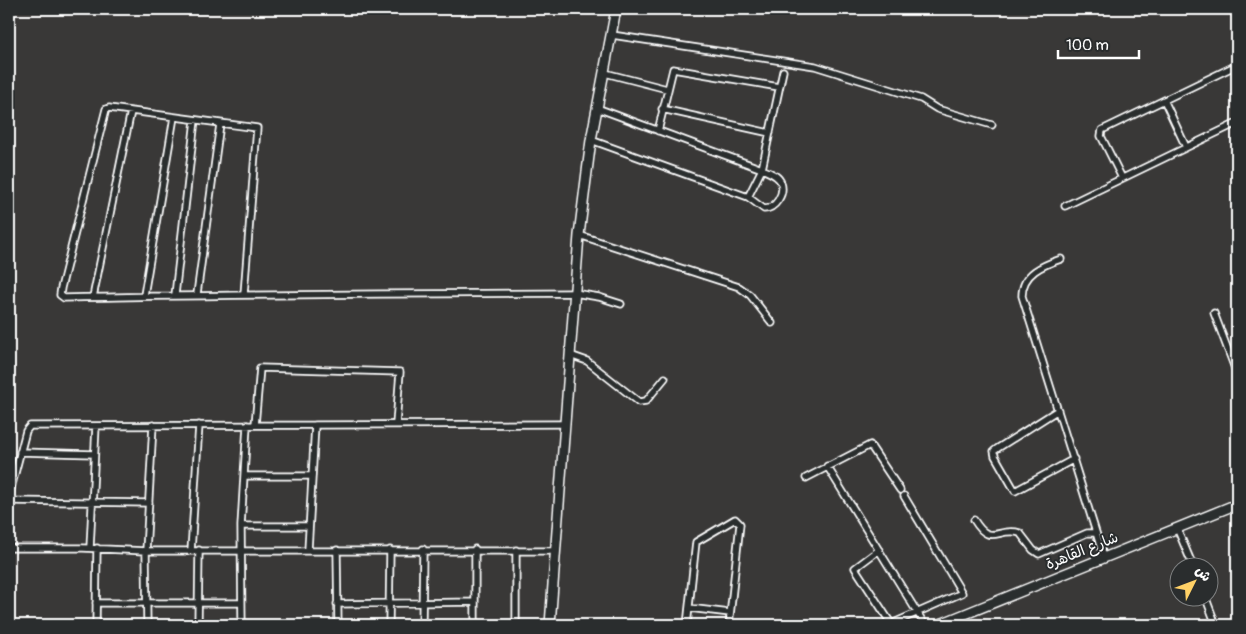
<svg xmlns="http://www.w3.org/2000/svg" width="1246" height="634" font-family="Pangolin,'Playpen Sans Arabic',sans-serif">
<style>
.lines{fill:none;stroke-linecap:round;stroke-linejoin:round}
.street-casing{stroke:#fff;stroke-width:9}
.secondary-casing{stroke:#fff;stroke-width:12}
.street{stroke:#2a2d2e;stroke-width:5.5}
.secondary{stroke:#2a2d2e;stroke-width:9}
.labels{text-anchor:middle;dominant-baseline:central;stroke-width:4;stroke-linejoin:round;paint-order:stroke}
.street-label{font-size:15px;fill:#fff;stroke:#2a2d2e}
</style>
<rect width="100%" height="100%" fill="#393837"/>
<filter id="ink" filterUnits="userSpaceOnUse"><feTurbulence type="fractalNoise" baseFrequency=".02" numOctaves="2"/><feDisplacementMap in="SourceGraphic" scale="10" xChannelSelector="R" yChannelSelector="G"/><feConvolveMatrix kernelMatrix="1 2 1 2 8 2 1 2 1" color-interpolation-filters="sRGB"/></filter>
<g filter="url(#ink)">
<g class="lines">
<!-- street casing -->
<g class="street-casing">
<path id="street" d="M612,35L815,66L921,99L937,109L992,125
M605,73L667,89
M1164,100L1186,147
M662,109L770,133
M658,131L673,69L779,87
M591,140L748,197L764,209C775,209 785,194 781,183C779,175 768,172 762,169L597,108
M1122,178L1101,136L1102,130L1237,65
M748,197L762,169L783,71
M1065,206L1237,123
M579,235L739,287L750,295L772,323
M1061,259C1043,265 1022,273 1022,296L1104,558
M197,294L220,124
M244,294L257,128L109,108L106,109L61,288L60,295L64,298C234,294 404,294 574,293L599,297L621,304
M144,295L174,117
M175,295L195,120
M93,297L131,111
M1214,313L1237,374
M570,355L587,361L639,402L646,401L665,378
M1058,410L998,448L994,451L995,456L1015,491L1074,459
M255,425L260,368L400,372L396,424
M20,452L94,454
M827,466L925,625
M244,476H312
M806,478L870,445L900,490
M9,496L26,431L30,426L565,424
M9,501L149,503
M974,520C991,548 998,526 1020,533L1033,550L1039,554L1087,533H1096
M241,526H309
M1177,528L1193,566
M9,548H83L146,551H555
M90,548L96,426
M475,549V625
M308,550L315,425
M337,550L338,625
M516,550V625
M879,550L855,568L892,625
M191,551L199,425
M1205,596L1216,625
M96,603H241
M337,604L475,602
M689,608L730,613
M891,624L962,593L904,496
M96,625L97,548
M147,625L146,551L153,425
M198,625L199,550
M242,625L241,526L247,425
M389,625L390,550
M422,625L423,549
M687,625L696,542L735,519L740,524L729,625"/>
</g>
<!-- secondary casing -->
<g class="secondary-casing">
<path id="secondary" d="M550,625L579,235L591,140L616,9
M938,625L1237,504"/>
</g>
<!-- street -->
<use href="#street" class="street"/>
<!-- secondary -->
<use href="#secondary" class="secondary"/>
</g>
</g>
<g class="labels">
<!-- street labels -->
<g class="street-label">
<text transform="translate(1082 551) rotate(-22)">شارع القاهرة</text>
</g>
</g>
<!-- margin -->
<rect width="1246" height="634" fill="none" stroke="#2a2d2e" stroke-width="30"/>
<rect x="15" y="15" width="1216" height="604" fill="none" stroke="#fff" stroke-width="2" filter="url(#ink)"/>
<!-- north arrow -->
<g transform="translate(1194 582) rotate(48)"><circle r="24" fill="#2a2d2e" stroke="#7f8182"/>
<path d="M0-4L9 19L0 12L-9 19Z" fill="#ffd166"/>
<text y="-8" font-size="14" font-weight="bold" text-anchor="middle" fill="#ffffff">ش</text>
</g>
<!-- scale -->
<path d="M1058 50v8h81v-8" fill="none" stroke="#ffffff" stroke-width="2.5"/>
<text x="1066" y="50" font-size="15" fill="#ffffff" stroke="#2a2d2e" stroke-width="4" paint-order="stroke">100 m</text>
</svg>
